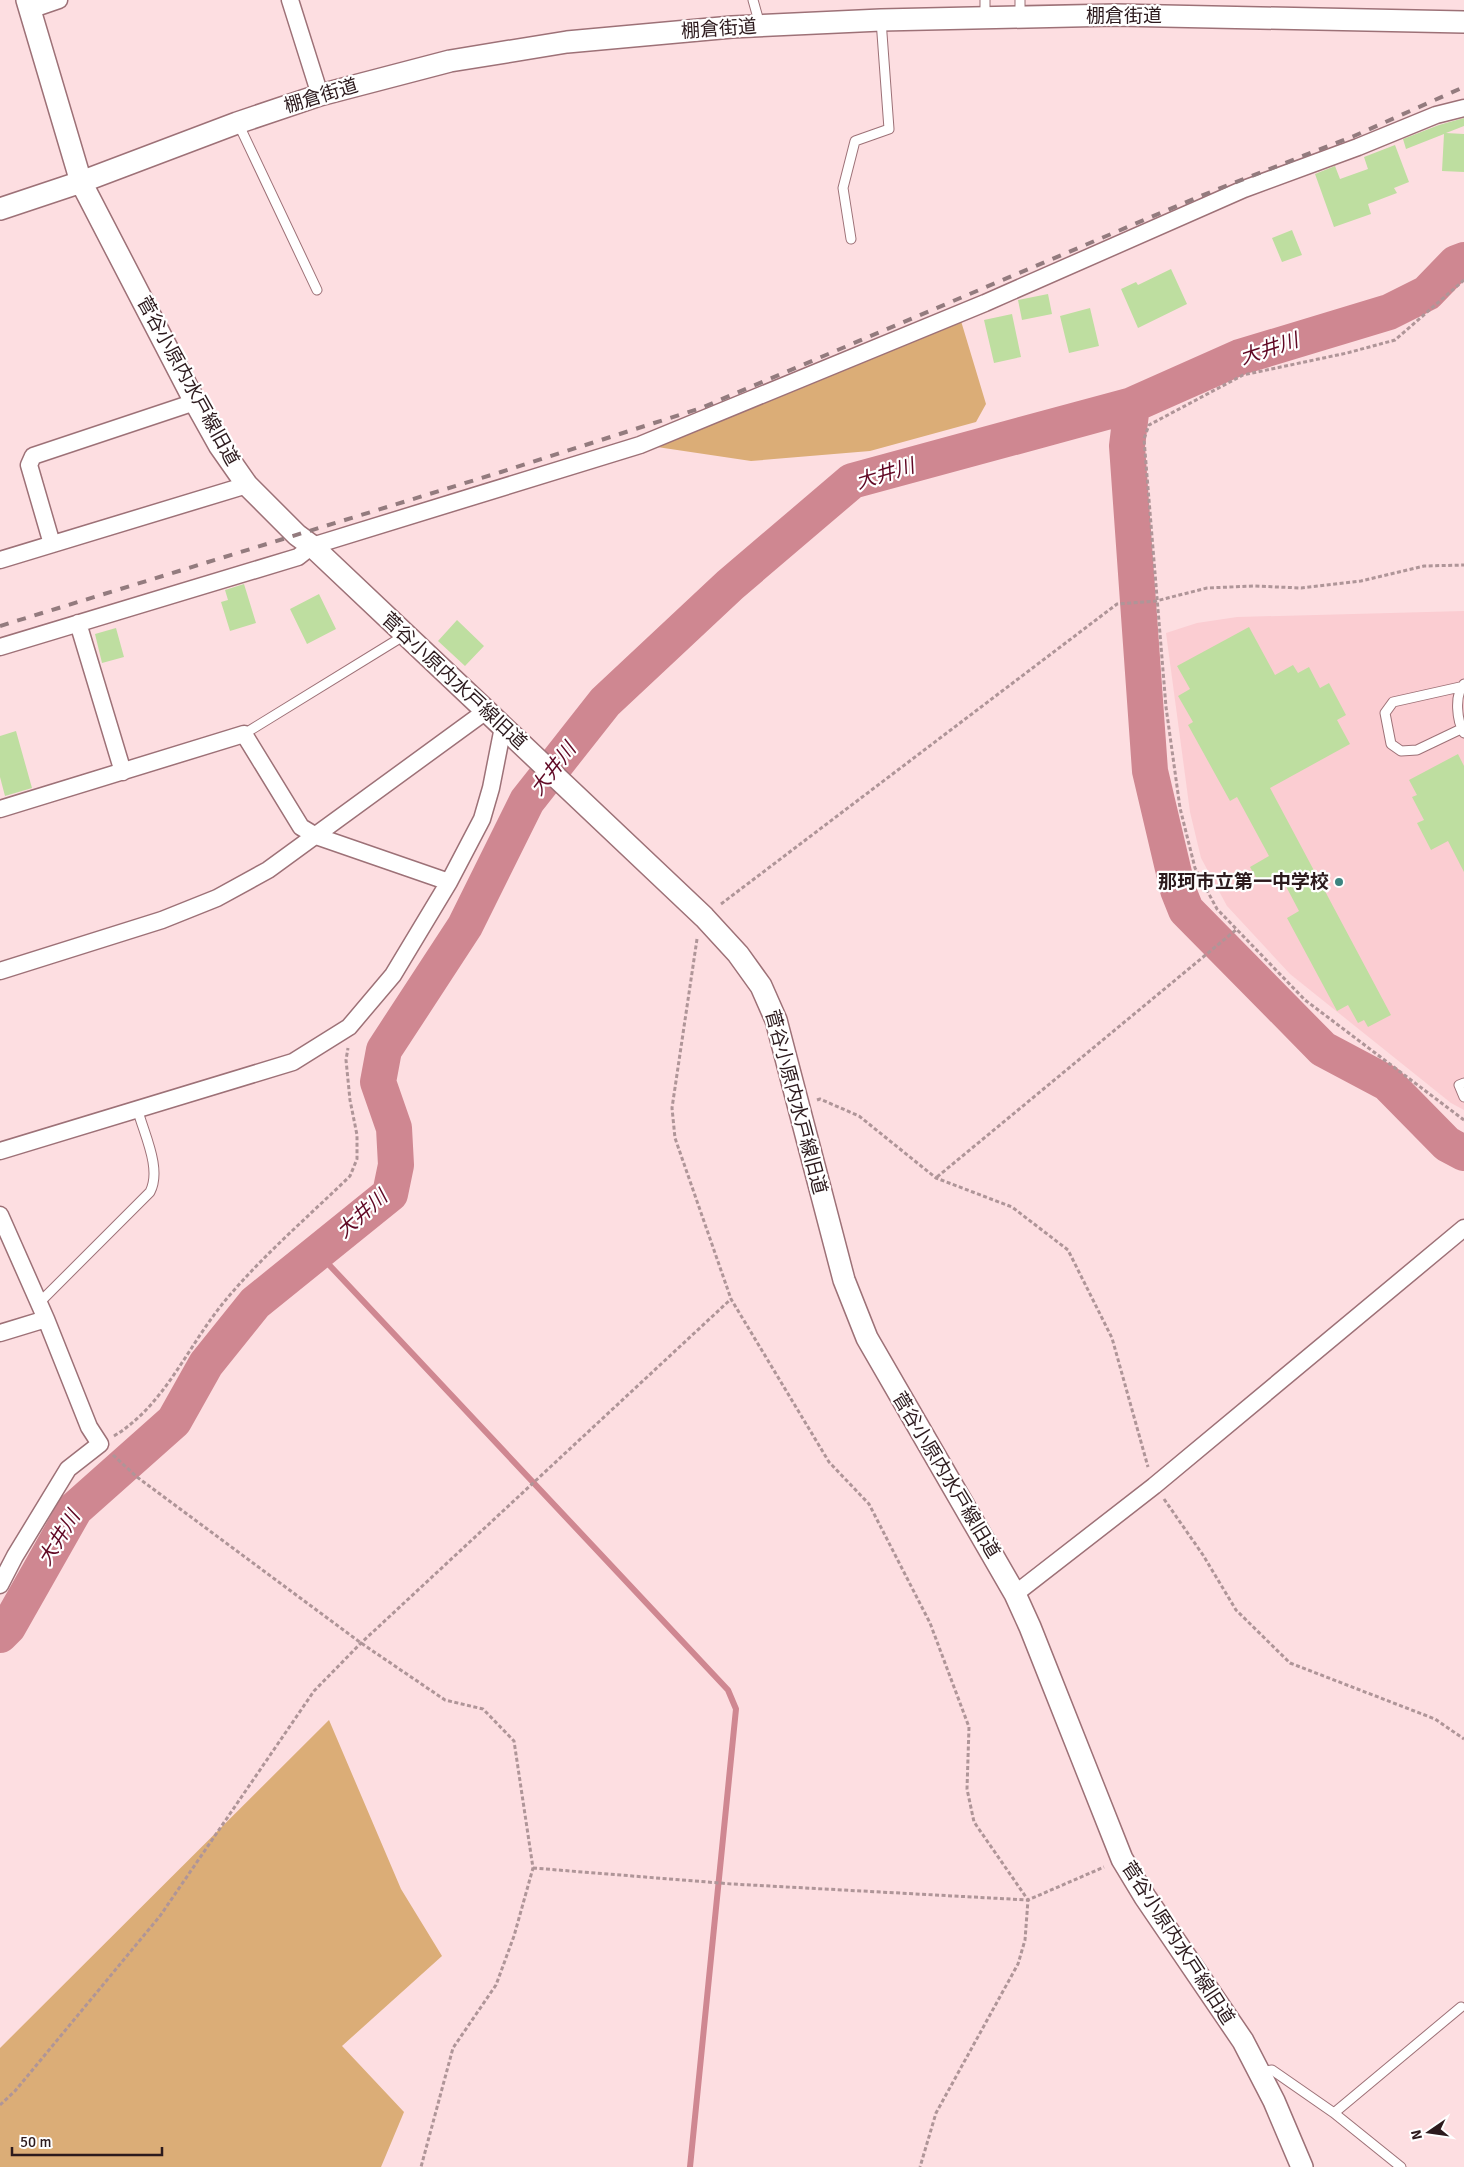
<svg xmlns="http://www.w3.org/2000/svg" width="1464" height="2167" font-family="Signika,'Noto Sans JP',sans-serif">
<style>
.built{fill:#fbcdd2}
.forest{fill:#dbad77}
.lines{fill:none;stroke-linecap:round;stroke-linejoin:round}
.stream{stroke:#cf8791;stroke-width:6}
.river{stroke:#cf8791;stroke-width:36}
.building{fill:#bedea0}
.service-casing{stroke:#9d7177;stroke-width:11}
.minor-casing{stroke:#9d7177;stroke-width:19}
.tertiary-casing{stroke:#9d7177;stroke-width:24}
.path{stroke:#af9598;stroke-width:3;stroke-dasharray:4 2.5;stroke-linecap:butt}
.service{stroke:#fff;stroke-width:9}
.minor{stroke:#fff;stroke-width:16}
.tertiary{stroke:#fff;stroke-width:21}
.rail{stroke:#937b7e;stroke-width:4;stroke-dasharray:9 9;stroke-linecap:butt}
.poi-dot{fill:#3c8480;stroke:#fff;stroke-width:2}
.labels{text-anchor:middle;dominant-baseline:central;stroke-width:4.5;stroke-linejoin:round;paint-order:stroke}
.street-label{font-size:19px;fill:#2c1a1d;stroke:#fff}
.poi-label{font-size:19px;font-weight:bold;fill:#2c1a1d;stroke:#fff;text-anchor:end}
.water-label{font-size:20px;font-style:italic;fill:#600824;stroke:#fff}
</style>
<rect width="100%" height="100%" fill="#fddee1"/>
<!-- built -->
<path class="built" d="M1464,611V1110L1451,1103L1290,974L1227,906L1201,858L1190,812L1166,633L1197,623L1237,617Z"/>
<!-- forest -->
<path class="forest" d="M961,321L986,404L976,422L870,451L751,461L657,447Z
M329,1720L401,1889L442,1956L342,2046L404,2112L381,2167H0V2048Z"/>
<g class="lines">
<!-- stream -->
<path class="stream" d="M318,1253L728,1690L736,1709L690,2167"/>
<!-- river -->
<path class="river" d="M1132,405L1127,446L1150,771L1178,890L1186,910L1323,1049L1387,1083L1447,1144L1464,1153
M0,1635L8,1627L75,1509L174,1421L206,1364L255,1303L390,1194L396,1165L394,1128L378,1082L384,1050L465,926L527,801L605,702L730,585L852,481L1132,405L1240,357L1389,312L1427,293L1456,263L1464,260"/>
</g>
<!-- building -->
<path class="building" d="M1464,118V126L1446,133L1464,134V172L1442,171L1444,134L1406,149L1403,139L1439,125Z
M1395,145L1409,182L1394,188L1397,193L1368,204L1371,214L1334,227L1315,174L1335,166L1340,179L1368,169L1364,157Z
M1292,230L1302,255L1282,262L1272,238Z
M1171,269L1187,304L1138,328L1121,289L1136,282L1138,285Z
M1048,294L1052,314L1022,320L1018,300Z
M1090,308L1099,346L1069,353L1060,316Z
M1012,314L1021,357L994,363L984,320Z
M244,584L256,623L230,631L221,602L228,600L225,590Z
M319,594L336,629L307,644L290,609Z
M457,620L484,646L465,666L438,641Z
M1249,627L1275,675L1293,665L1298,673L1309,667L1320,688L1329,683L1346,715L1337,720L1350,744L1270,788L1391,1015L1368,1027L1364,1020L1358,1023L1348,1005L1337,1011L1287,918L1299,911L1279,873L1259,883L1250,867L1269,856L1237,797L1230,801L1188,725L1193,722L1178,696L1190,689L1177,666Z
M116,628L124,657L102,663L95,634Z
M16,731L32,788L5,796L0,777V736Z
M1458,754L1464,766V872L1448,841L1431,850L1417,823L1424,820L1412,797L1417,795L1409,780Z"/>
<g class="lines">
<!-- service casing -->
<g class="service-casing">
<path id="service" d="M753,0L760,25
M985,0V17
M1020,17V0
M238,123L317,290
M851,239L843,188L855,141L889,129L881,20
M1460,687L1393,702L1385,713L1391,744L1401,751L1417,750L1461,729
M1464,733C1457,721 1454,695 1464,684
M244,734L405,635
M1464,1083L1459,1085L1464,1097
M39,1303L150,1192C162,1169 144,1134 138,1111
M1260,2072L1272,2070L1334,2113L1401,2167
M1334,2113L1461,2007"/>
</g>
<!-- minor casing -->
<g class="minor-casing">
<path id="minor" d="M290,0L320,95
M30,10L59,0
M52,544L29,465L33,456L195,402
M0,560L247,485
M78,623L123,772
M0,647L298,557L312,546L640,445L985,303L1244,189L1358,147L1436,115L1464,108
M0,809L244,734L301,827L316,836L449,882
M0,971L162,920L217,898L268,870L486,711
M0,1151L293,1062L349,1027L393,975L449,882L482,819L491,788L503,727
M0,1215L46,1319L89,1427L100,1444L68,1469L15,1556L0,1585
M0,1333L46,1319
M1015,1594L1154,1486L1464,1228"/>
</g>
<!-- tertiary casing -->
<g class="tertiary-casing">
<path id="tertiary" d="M27,0L81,182L195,402L219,445L247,485L297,535L312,546L704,917L738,954L761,986L776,1020L844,1280L867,1338L1015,1594L1030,1627L1122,1859L1145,1897L1243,2041L1274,2101L1302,2167
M0,209L81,182L237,123L320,95L450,61L567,42L732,27L881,20L1116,15L1464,22"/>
</g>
<!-- path -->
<path class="path" d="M1464,280L1395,340L1347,353L1243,375L1149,425L1144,439L1166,707L1180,808L1195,868L1217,909L1305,1000L1464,1120
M721,904L1117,604L1156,601L1207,588L1254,586L1301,588L1361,581L1424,566L1464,565
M697,939L672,1108L675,1138L731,1299L829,1462L869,1504L930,1623L969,1727L967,1789L974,1822L1028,1900L1025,1940L1018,1964L936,2113L920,2167
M817,1100L820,1099L859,1116L936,1178L1012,1207L1068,1250L1112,1338L1148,1467
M937,1177L1237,929
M114,1436C165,1405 187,1347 224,1302C261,1257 308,1217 350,1176L357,1159V1135L350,1100L346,1060L348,1048
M113,1455L137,1477L361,1643L445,1700L483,1709L514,1741L533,1868L514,1936L496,1985L453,2048L421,2167
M1164,1499L1203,1555L1236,1610L1290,1663L1435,1719L1464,1739
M533,1868L732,1884L1028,1900L1104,1867
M0,2105L15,2091L160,1916L314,1691L361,1643L731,1299"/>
<!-- service -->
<use href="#service" class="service"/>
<!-- minor -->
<use href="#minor" class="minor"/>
<!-- tertiary -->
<use href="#tertiary" class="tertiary"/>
<!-- rail -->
<path class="rail" d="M0,626L501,472L701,408L1203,195L1354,136L1464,87"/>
</g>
<!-- markers -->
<circle class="poi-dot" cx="1339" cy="882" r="5"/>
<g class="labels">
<!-- street labels -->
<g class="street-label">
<text x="1124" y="16">棚倉街道</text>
<text transform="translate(719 29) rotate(-4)">棚倉街道</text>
<text transform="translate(321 96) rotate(-17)">棚倉街道</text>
<text transform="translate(188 381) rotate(61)">菅谷小原内水戸線旧道</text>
<text transform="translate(454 681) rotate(43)">菅谷小原内水戸線旧道</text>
<text transform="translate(796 1102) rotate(75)">菅谷小原内水戸線旧道</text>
<text transform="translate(946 1475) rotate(59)">菅谷小原内水戸線旧道</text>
<text transform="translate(1178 1943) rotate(57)">菅谷小原内水戸線旧道</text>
</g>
<!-- poi labels -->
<g class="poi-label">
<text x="1329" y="882">那珂市立第一中学校</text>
</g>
<!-- water labels -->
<g class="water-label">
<text transform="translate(1269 349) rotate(-18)">大井川</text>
<text transform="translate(885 474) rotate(-17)">大井川</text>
<text transform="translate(553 769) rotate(-52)">大井川</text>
<text transform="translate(362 1214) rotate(-42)">大井川</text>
<text transform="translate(59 1538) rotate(-58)">大井川</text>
</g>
</g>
<!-- north arrow -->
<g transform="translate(1429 2132) rotate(257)" stroke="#ffffff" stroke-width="4" paint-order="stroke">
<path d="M0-4L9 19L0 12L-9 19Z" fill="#2c1a1d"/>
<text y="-8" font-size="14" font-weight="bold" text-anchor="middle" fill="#2c1a1d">N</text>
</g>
<!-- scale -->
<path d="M12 2147v8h150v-8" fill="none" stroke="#2c1a1d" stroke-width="2.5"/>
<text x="20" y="2147" font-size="15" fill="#2c1a1d" stroke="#ffffff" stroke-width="4" paint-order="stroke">50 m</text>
</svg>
